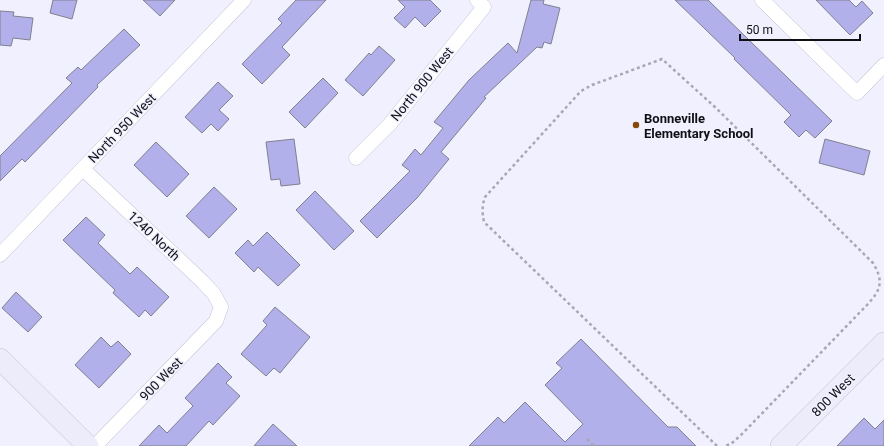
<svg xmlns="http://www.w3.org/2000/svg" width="884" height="446" font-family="Roboto,sans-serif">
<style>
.building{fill:#b2b0ea;stroke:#80808d}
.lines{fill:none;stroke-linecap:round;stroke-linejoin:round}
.street-casing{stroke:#c6c6d4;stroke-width:15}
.secondary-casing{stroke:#c6c6d4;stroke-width:22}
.path{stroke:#a8a8b4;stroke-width:2.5;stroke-dasharray:3 3;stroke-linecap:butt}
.street{stroke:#fff;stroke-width:14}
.secondary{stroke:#edecfb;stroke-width:21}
.poi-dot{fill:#864808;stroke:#f0f0ff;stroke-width:1.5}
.labels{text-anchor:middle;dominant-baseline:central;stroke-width:3;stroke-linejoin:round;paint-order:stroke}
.street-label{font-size:13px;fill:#0f0f14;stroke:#f0f0ff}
.poi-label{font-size:13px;font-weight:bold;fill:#0f0f14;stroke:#f0f0ff;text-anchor:start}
</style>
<rect width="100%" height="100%" fill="#f0f0ff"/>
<!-- building -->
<path class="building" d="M53,0H77L72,19L50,13Z
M143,0H175L160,16Z
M296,0H326L282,47L290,55L262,84L242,64L282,23L278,19Z
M398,0H430L441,11L425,27L415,17L405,28L394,18L405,7Z
M531,0H544L543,4L560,8L551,44L544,42L542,48L537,47L484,97L486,98L441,152L449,159L417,198L377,238L360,221L410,171L402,165L415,149L421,155L443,128L434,122L469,80L508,43L517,53Z
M675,0H708L832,121L815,138L806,130L799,137L784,122L791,115L734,59L735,58Z
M816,0H849L856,7L862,1L873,13L850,35Z
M0,11L14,12L13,16L33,18L30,40L13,38L11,46L0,45Z
M124,29L140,45L97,85L98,87L25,162L22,159L0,181V156L72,83L66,78L78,67L81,70Z
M379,46L395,60L363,96L345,80L369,53L371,55Z
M323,78L338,93L305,128L289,112Z
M218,82L233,96L219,110L229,119L218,131L211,124L202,133L185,117Z
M294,139L300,184L281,186L280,179L271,180L266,142Z
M825,139L870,151L864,175L819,163Z
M156,142L189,174L167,197L134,165Z
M214,187L237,209L209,238L186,216Z
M315,191L354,231L334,250L296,210Z
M86,217L105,235L98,243L130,274L137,267L169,297L151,316L145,310L139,317L113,293L115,290L63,240Z
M267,232L300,265L278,286L258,267L254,272L235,253L248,240L253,246Z
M16,292L42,317L28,332L2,308Z
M275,307L310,337L280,373L274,368L266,376L241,354L267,325L263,321Z
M101,337L111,347L118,341L131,354L99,388L75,365Z
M581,339L668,427H677L696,446H469L498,417L504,423L525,402L565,442L583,424L545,385L562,368L556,363Z
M218,363L232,377L226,383L240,396L213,425L209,421L186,446H139L159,425L167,433L193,406L185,398Z
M864,418L875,429L884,420V446H837Z
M273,424L297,446H254Z"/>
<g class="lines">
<!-- street casing -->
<g class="street-casing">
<path id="street" d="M762,0L857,93L884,65
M356,158L390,124L484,7L477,0
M83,169L203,282L214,294L221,307L216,321L95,446
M0,255L244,0"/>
</g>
<!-- secondary casing -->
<g class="secondary-casing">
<path id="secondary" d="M0,359L88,446
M781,446L884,343"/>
</g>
<!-- path -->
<path class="path" d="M587,439L594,446
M717,446L484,222C482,212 482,206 485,197L581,91L592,85L662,59L716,108L873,263C884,281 881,290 867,305L742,434L731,444L724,446"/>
<!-- street -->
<use href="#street" class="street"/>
<!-- secondary -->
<use href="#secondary" class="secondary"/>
</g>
<!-- markers -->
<circle class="poi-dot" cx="636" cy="125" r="4"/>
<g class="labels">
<!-- street labels -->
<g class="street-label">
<text transform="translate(422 84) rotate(-51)">North 900 West</text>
<text transform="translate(122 128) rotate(-46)">North 950 West</text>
<text transform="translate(154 236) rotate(43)">1240 North</text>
<text transform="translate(161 379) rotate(-46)">900 West</text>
<text transform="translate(833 395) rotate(-45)">800 West</text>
</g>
<!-- poi labels -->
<g class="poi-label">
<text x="644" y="118">Bonneville<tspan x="644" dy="15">Elementary School</tspan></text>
</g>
</g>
<!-- scale -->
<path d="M740 34v6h120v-6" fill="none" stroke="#0f0f14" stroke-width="2"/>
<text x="746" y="34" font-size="12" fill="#0f0f14" stroke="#f0f0ff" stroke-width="3" paint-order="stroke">50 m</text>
</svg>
